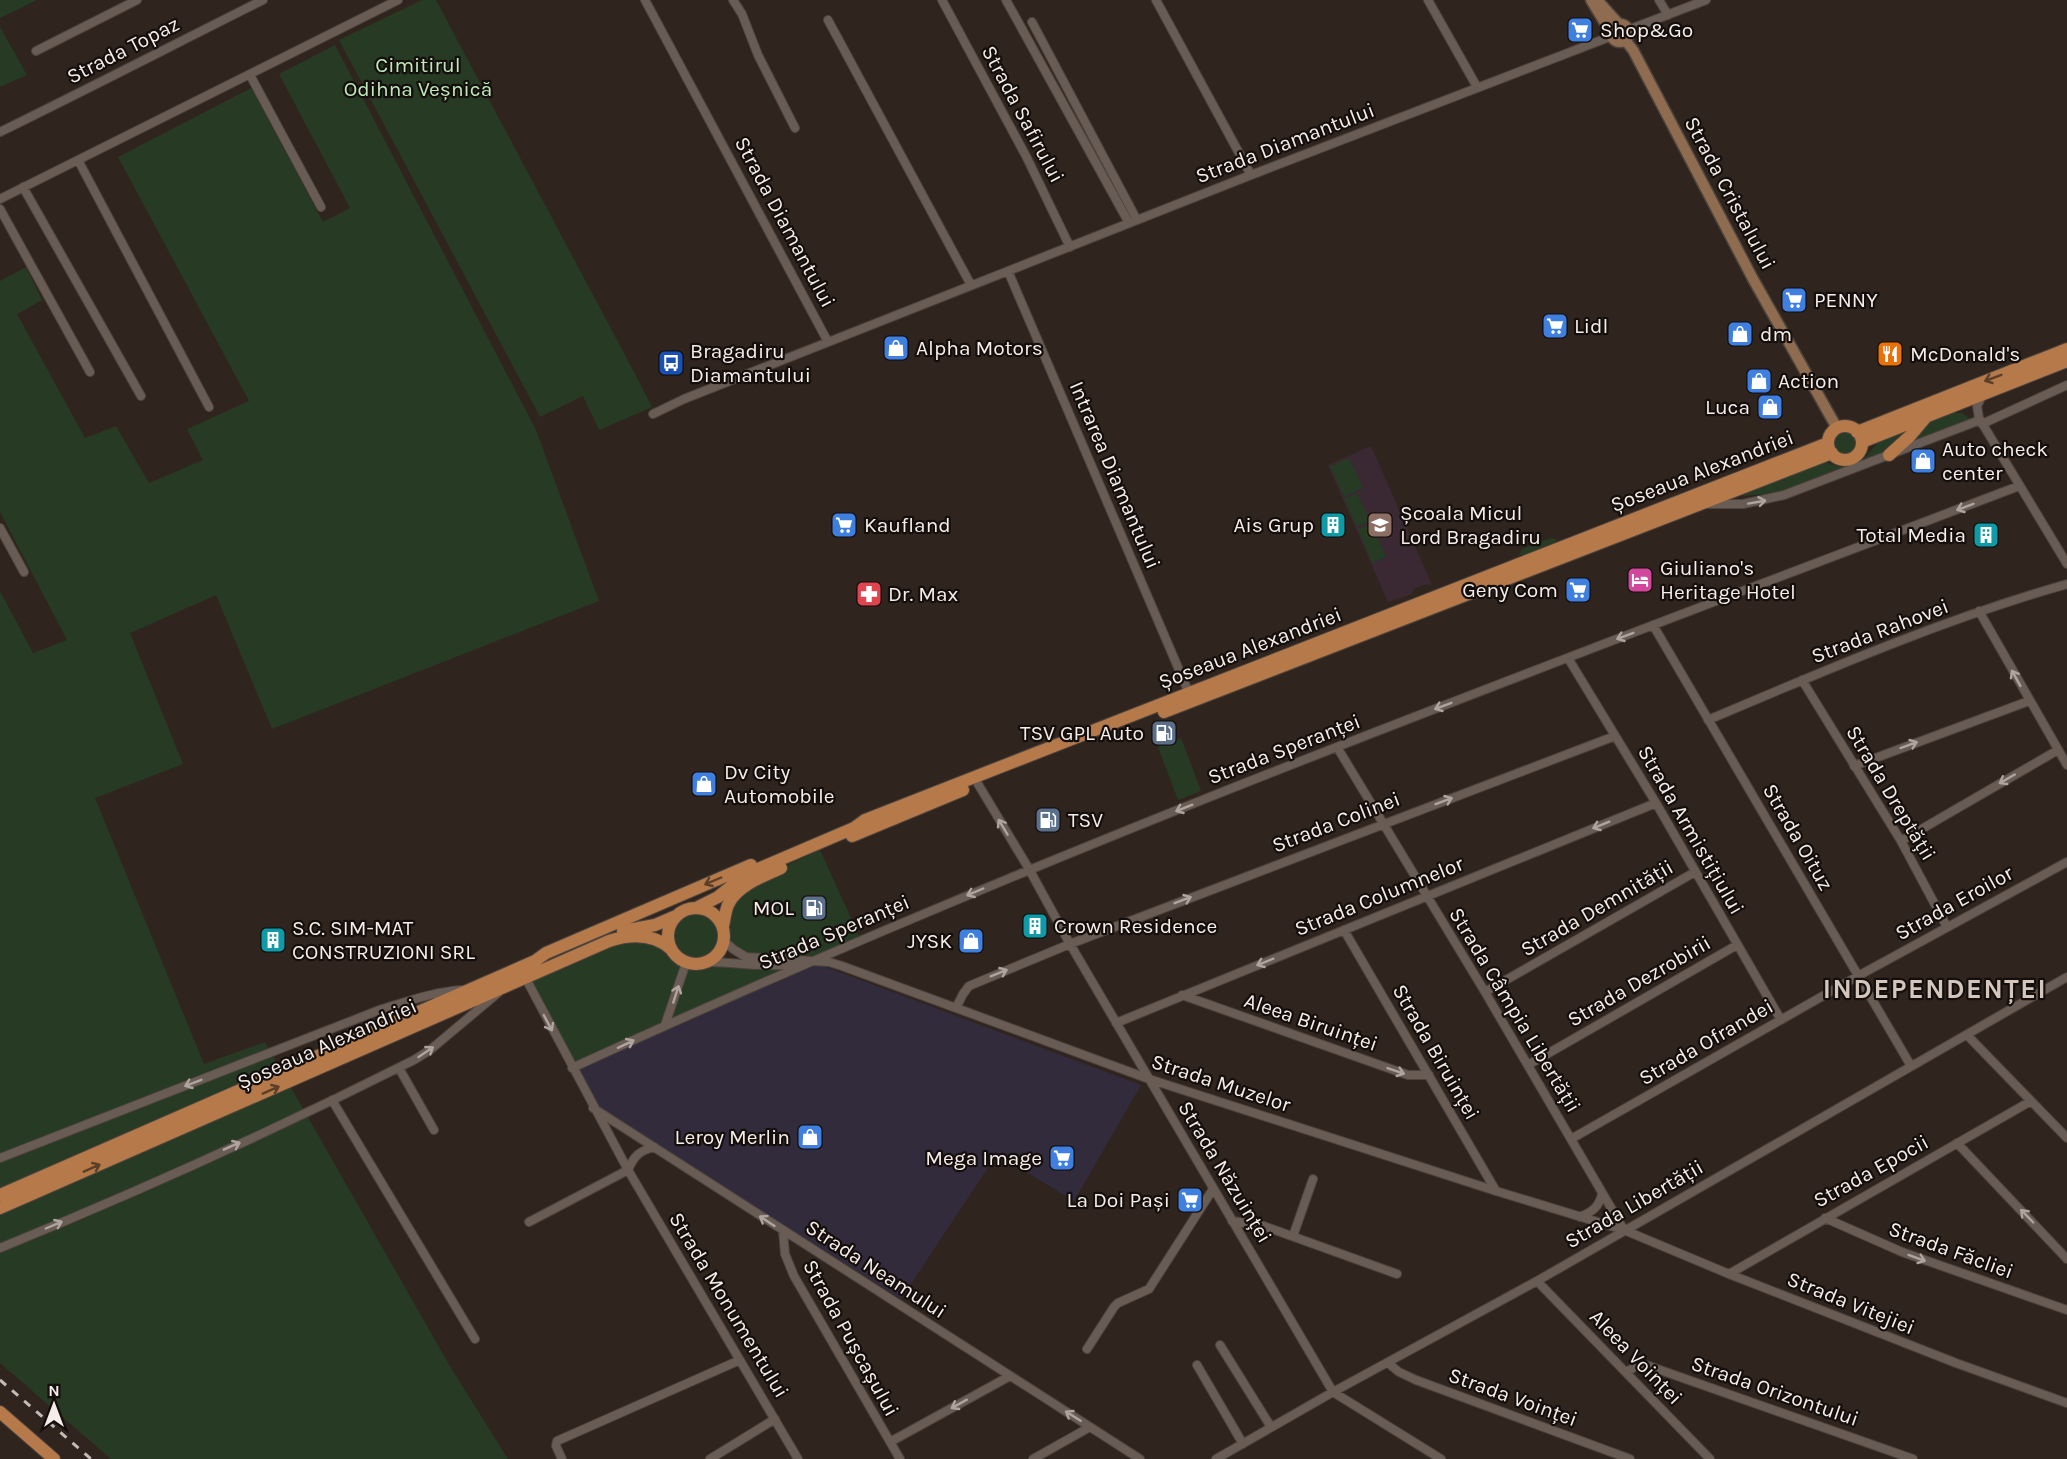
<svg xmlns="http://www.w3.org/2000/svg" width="2067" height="1459" font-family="Karla,sans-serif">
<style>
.commercial{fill:#322b3b}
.education{fill:#3a2933}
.green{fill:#263a24;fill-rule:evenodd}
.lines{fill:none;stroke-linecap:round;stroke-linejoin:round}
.street-casing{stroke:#4d443e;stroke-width:10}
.secondary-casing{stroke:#4d443e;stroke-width:13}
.primary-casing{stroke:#4d443e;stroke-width:14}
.street{stroke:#695c54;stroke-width:8}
.secondary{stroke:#8f6b4f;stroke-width:10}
.primary{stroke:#b5794a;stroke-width:12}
.rail{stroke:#c4bbb7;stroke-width:3;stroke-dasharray:8 8;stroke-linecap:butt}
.oneway{stroke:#5c3f28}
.oneway2{stroke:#afa49e}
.labels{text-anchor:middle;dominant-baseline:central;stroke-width:4.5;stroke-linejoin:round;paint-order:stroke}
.poi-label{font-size:21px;fill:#f5ede9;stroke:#140f0c;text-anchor:start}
.street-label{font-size:21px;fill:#f5ede9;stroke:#140f0c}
.park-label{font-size:21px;fill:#bee9ba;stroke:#140f0c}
.district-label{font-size:27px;font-weight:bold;letter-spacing:1.5px;fill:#d5c6bd;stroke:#140f0c}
</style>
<rect width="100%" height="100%" fill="#30251e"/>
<!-- commercial -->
<path class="commercial" d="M810,961L1141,1085L1074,1201L997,1154L901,1299L601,1110L572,1068Z"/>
<!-- education -->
<path class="education" d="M1371,446L1432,585L1426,584L1413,589L1412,594L1388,602L1328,465Z"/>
<!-- green -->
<path class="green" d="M0,0H37L0,18Z
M422,0H436L633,370L652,407L599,430L583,396L540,417L339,40Z
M0,27L27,75L0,87Z
M335,45L536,430L599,601L272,729L216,595L130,633L183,764L95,798L204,1064L265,1042L451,1368L508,1459H111L0,1363V591L33,653L67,640L0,512V281L26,267L42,300L17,314L85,438L116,426L149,483L203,460L187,429L249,401L118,157L251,88L323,222L350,208L279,74Z
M1951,413H1962L1970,419L1861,463L1878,442Z
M1834 443a11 11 0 1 1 22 0a11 11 0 1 1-22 0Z
M1349,458L1363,488L1344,497L1330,466Z
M1821,463H1827L1845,468L1784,492L1743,496L1744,492Z
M1357,493L1370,521L1357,527L1344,499Z
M1371,523L1386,557L1372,563L1358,529Z
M1551,538L1557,539L1554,544L1524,556L1519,554L1522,549Z
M1181,738L1201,791L1178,800L1158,747Z
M820,850L861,940L572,1068L525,977L609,941H668C668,910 696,898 719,919L726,908L760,878ZM724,942L765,966L709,961L721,950Z"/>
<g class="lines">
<!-- street casing -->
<g class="street-casing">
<path id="street" d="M645,0L828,342
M733,0L742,14L758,55L795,128
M942,0L1027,158L1070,247
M1006,0L1129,223
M1156,0L1251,175
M1428,0L1477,87
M1659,0L1668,15
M828,20L971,285
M1032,22L1137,220
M1628,30L1706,0
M36,51L137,0
M250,75L321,207
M0,132C88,89 175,44 263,0
M78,160L209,407
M23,187L141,396
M0,199L398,0
M0,209L90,372
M1008,271L1189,693
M1983,394L1977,406L1979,418L2067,564
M653,414L684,399L1251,175L1612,36
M1982,424L2067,385
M1706,504H1743L1784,495L1980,420
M0,528L24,572
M1979,611L2067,765
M1653,625L1911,1066
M1568,658L1656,803L1781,1020
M1802,680L1901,841L1947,927
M1708,720C1826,670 1944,619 2067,584
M1337,747L1485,992L1624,1230
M1854,766L2029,701
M978,784L1029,869L1070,944L1333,1392L1441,1459
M1901,841L2058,750
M1344,930L1496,1191
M724,941L733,949L746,957L829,962L842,966L1149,1079L1496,1191L1624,1230L1729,1274L1956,1363L2067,1403
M708,962C736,962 765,968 794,964
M525,977L628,1170L798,1459
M1485,992L1695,872
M1182,995L1408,1075H1429
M956,1008L963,994L969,986L1070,944L1615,736
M1116,1023L1656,803
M665,1025L686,963
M1967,1035L2067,1138
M1528,1065L1737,945
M399,1068L434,1130
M572,1068C1045,851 1533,671 2019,486
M332,1100L475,1339
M593,1108L1140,1459
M1571,1139L1858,976L2067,862
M1957,1143L2067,1259
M0,1158L382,1009C409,1001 434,992 461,990
M1580,1217C1592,1212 1599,1207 1602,1194
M1825,1218L1902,1252L2067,1310
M1232,1221L1261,1225L1397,1274
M529,1222L628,1170C634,1156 639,1151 654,1147
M783,1231L785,1254L794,1276L900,1459
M1293,1236L1313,1179
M0,1248C140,1191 279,1128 414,1060L430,1050L498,993
M1729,1274L2031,1101
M1537,1281L1710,1459
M1220,1345L1271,1427
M1087,1349L1114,1307L1118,1303L1149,1289L1213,1189
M1388,1363L1399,1372L1416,1380L1630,1459
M1197,1365L1243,1444
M1626,1372L1635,1367L1646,1365L1913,1459
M890,1442L1010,1376
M562,1459L556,1446L557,1441L740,1360
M710,1459L775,1419
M1033,1459L1090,1427
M1216,1459L1333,1392L1537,1281L2067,977"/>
</g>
<!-- secondary casing -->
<g class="secondary-casing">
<path id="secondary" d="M1591,0L1605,23L1612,30
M1599,2L1619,24
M1611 33a9 9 0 1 1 18 0a9 9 0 1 1-18 0Z
M1625,40L1633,50L1753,279L1837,428"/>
</g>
<!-- primary casing -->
<g class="primary-casing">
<path id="primary" d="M1828 443a17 17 0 1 1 34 0a17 17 0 1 1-34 0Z
M1857,432L2067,349
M1862,442L2067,361
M1889,455L1910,436L1926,417
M1164,712L1832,453
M852,836L963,790
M668 936a28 28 0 1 1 56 0a28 28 0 1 1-56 0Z
M696,908L718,897L743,877L758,869L854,828L865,820L1828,443
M723,926C725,919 725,910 729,903C738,885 764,876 781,868
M623,931L655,925L676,916
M0,1195L535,961L546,953L751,865
M0,1208L609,941C631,934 653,933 671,949
M0,1412L54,1459"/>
</g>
<!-- street -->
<use href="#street" class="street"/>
<!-- secondary -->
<use href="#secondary" class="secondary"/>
<!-- primary -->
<use href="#primary" class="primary"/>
<!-- rail -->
<path class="rail" d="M0,1380L91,1459"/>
</g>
<!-- one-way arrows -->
<defs><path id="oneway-shaft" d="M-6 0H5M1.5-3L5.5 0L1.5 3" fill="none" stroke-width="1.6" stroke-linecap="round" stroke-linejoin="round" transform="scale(1.5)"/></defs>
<g class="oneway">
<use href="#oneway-shaft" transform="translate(1993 378) rotate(159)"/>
<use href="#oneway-shaft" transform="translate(713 881) rotate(157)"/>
<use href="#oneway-shaft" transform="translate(271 1090) rotate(-24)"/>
<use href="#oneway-shaft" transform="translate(92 1168) rotate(-24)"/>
</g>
<g class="oneway2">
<use href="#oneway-shaft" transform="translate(1757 502) rotate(-10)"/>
<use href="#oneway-shaft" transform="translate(1965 507) rotate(159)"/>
<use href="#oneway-shaft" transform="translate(1625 636) rotate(159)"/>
<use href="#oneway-shaft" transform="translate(2016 678) rotate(-119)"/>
<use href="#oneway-shaft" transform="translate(1443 706) rotate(159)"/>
<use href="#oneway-shaft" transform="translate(1909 745) rotate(-20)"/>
<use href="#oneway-shaft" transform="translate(2007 779) rotate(150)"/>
<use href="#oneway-shaft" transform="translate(1444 801) rotate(-21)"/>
<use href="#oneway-shaft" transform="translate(1184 808) rotate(158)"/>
<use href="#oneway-shaft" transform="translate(1601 825) rotate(158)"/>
<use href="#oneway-shaft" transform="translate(1003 827) rotate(-121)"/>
<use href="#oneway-shaft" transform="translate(975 892) rotate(157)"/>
<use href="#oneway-shaft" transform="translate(1183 900) rotate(-21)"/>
<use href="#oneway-shaft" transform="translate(1265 962) rotate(158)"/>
<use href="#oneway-shaft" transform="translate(999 973) rotate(-22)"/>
<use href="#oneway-shaft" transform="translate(676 994) rotate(-72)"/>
<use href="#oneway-shaft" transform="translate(548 1023) rotate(62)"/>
<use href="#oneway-shaft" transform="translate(626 1044) rotate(-25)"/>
<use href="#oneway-shaft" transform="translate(426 1052) rotate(-34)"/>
<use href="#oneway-shaft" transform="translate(1396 1071) rotate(19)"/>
<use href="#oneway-shaft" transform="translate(193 1083) rotate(159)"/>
<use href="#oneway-shaft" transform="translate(232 1146) rotate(-24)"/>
<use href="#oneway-shaft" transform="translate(2027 1216) rotate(-134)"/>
<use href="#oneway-shaft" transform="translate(767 1221) rotate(-147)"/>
<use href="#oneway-shaft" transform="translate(54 1225) rotate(-23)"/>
<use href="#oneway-shaft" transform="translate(1917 1258) rotate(20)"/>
<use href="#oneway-shaft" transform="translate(959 1404) rotate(151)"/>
<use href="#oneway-shaft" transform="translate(1073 1416) rotate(-148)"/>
</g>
<!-- icons -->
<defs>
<g id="supermarket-square" transform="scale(1.35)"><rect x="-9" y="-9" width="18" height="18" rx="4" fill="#3f7fe0" stroke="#140f0c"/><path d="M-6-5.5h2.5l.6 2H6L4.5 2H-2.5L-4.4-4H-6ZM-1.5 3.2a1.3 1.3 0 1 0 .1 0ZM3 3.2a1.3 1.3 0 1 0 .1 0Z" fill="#fff"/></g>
<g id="shop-square" transform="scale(1.35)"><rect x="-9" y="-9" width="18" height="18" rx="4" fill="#3f7fe0" stroke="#140f0c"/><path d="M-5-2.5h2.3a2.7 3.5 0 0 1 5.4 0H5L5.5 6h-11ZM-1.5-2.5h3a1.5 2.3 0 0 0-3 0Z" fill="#fff"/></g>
<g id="restaurant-square" transform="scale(1.35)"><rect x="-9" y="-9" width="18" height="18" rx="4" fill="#e8710a" stroke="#140f0c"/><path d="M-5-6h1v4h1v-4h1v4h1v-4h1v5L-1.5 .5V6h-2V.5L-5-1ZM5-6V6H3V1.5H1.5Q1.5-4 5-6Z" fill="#fff"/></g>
<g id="bus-square" transform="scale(1.35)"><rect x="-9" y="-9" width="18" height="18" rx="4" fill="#1a4fb4" stroke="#140f0c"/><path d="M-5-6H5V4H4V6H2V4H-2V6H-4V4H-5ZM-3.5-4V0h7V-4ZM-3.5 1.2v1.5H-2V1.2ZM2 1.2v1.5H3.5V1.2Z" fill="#fff"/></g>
<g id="building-square" transform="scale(1.35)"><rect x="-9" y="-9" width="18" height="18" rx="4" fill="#0f9aa8" stroke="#140f0c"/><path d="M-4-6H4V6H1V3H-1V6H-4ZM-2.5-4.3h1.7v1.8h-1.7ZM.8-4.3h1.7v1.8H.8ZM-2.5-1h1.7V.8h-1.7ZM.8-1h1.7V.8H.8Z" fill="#fff"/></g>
<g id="school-square" transform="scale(1.35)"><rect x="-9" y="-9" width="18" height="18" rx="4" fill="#8d6e63" stroke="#140f0c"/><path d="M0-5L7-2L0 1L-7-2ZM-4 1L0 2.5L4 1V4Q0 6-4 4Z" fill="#fff"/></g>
<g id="hotel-square" transform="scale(1.35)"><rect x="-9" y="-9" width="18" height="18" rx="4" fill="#d1479c" stroke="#140f0c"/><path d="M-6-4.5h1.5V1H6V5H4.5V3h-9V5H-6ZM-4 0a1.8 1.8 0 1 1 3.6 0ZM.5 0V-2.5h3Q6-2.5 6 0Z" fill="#fff"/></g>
<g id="pharmacy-square" transform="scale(1.35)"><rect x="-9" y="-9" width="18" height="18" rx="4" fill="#e0444e" stroke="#140f0c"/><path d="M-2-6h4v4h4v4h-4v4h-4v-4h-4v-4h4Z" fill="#fff"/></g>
<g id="fuel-square" transform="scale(1.35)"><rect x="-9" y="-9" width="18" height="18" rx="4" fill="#5c6f8a" stroke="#140f0c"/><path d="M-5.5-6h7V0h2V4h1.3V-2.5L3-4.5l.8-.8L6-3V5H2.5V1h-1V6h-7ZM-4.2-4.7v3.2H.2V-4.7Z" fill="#fff"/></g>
</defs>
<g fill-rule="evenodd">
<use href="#supermarket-square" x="1580" y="30"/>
<use href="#supermarket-square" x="1794" y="300"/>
<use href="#supermarket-square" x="1555" y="326"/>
<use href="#shop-square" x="1740" y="334"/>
<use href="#shop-square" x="896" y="348"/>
<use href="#restaurant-square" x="1890" y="354"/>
<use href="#bus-square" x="671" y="363"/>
<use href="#shop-square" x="1759" y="381"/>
<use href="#shop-square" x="1770" y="407"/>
<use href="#shop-square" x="1923" y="461"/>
<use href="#supermarket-square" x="844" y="525"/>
<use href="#building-square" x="1333" y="525"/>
<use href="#school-square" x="1380" y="525"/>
<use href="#building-square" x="1986" y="535"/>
<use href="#hotel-square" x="1640" y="580"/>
<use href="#supermarket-square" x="1578" y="590"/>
<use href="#pharmacy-square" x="869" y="594"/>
<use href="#fuel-square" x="1164" y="733"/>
<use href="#shop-square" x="704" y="784"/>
<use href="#fuel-square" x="1048" y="820"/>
<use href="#fuel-square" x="814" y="908"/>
<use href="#building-square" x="1035" y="926"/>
<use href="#building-square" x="273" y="940"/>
<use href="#shop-square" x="971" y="941"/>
<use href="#shop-square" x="810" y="1137"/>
<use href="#supermarket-square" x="1062" y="1158"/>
<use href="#supermarket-square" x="1190" y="1200"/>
</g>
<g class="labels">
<!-- poi labels -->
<g class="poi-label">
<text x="1600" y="30">Shop&amp;Go</text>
<text x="1814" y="300">PENNY</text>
<text x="1574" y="326">Lidl</text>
<text x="1760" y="334">dm</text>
<text x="916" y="348">Alpha Motors</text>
<text x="690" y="351">Bragadiru<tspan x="690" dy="24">Diamantului</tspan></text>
<text x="1910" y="354">McDonald's</text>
<text x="1778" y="381">Action</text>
<text x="1750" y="407" text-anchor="end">Luca</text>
<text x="1942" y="449">Auto check<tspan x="1942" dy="24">center</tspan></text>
<text x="1400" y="513">Școala Micul<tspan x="1400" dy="24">Lord Bragadiru</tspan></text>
<text x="864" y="525">Kaufland</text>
<text x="1314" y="525" text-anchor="end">Ais Grup</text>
<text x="1966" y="535" text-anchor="end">Total Media</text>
<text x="1660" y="568">Giuliano's<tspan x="1660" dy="24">Heritage Hotel</tspan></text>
<text x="1558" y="590" text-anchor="end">Geny Com</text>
<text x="888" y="594">Dr. Max</text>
<text x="1144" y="733" text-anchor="end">TSV GPL Auto</text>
<text x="724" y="772">Dv City<tspan x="724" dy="24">Automobile</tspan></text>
<text x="1068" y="820">TSV</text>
<text x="794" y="908" text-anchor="end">MOL</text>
<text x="1054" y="926">Crown Residence</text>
<text x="292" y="928">S.C. SIM-MAT<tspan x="292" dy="24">CONSTRUZIONI SRL</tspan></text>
<text x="952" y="941" text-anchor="end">JYSK</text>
<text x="790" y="1137" text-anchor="end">Leroy Merlin</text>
<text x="1042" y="1158" text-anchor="end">Mega Image</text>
<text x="1170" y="1200" text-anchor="end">La Doi Pași</text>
</g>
<!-- street labels -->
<g class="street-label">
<text transform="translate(123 50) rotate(-27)">Strada Topaz</text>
<text transform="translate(1023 114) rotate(62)">Strada Safirului</text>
<text transform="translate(1285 143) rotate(-21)">Strada Diamantului</text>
<text transform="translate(1730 193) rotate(62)">Strada Cristalului</text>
<text transform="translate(785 222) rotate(62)">Strada Diamantului</text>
<text transform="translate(1702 471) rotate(-21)">Șoseaua Alexandriei</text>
<text transform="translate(1115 475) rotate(67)">Intrarea Diamantului</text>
<text transform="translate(1880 631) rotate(-21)">Strada Rahovei</text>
<text transform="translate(1250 648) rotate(-21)">Șoseaua Alexandriei</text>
<text transform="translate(1284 749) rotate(-21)">Strada Speranței</text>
<text transform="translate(1891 793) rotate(59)">Strada Dreptății</text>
<text transform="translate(1336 822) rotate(-21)">Strada Colinei</text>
<text transform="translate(1691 830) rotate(60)">Strada Armistițiului</text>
<text transform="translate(1798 837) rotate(60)">Strada Oituz</text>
<text transform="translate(1379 896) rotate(-22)">Strada Columnelor</text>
<text transform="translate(1954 903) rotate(-29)">Strada Eroilor</text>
<text transform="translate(1597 908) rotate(-30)">Strada Demnității</text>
<text transform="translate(834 932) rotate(-23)">Strada Speranței</text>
<text transform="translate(1639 981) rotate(-30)">Strada Dezrobirii</text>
<text transform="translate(1515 1010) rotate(59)">Strada Câmpia Libertății</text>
<text transform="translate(1311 1022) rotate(19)">Aleea Biruinței</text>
<text transform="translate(1706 1042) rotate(-30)">Strada Ofrandei</text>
<text transform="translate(327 1044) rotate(-24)">Șoseaua Alexandriei</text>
<text transform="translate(1436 1052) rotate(60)">Strada Biruinței</text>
<text transform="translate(1221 1083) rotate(18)">Strada Muzelor</text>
<text transform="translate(1871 1171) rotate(-29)">Strada Epocii</text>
<text transform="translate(1225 1172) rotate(59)">Strada Năzuinței</text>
<text transform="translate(1634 1204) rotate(-30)">Strada Libertății</text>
<text transform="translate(1951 1250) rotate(20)">Strada Făcliei</text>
<text transform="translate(876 1269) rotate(33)">Strada Neamului</text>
<text transform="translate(1851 1303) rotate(22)">Strada Vitejiei</text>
<text transform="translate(729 1305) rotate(59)">Strada Monumentului</text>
<text transform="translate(851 1338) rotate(61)">Strada Pușcașului</text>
<text transform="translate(1636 1357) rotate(46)">Aleea Voinței</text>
<text transform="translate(1775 1391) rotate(19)">Strada Orizontului</text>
<text transform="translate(1513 1397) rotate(20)">Strada Voinței</text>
</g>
<!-- park labels -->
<g class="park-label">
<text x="418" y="65">Cimitirul<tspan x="418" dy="24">Odihna Veșnică</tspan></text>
</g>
<!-- district labels -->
<g class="district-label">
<text x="1935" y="989">INDEPENDENȚEI</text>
</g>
</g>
<!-- north arrow -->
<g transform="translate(54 1405)" stroke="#140f0c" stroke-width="4.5" paint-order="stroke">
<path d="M0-4.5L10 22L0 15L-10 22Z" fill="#f5ede9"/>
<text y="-9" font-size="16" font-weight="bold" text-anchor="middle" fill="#f5ede9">N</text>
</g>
</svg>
